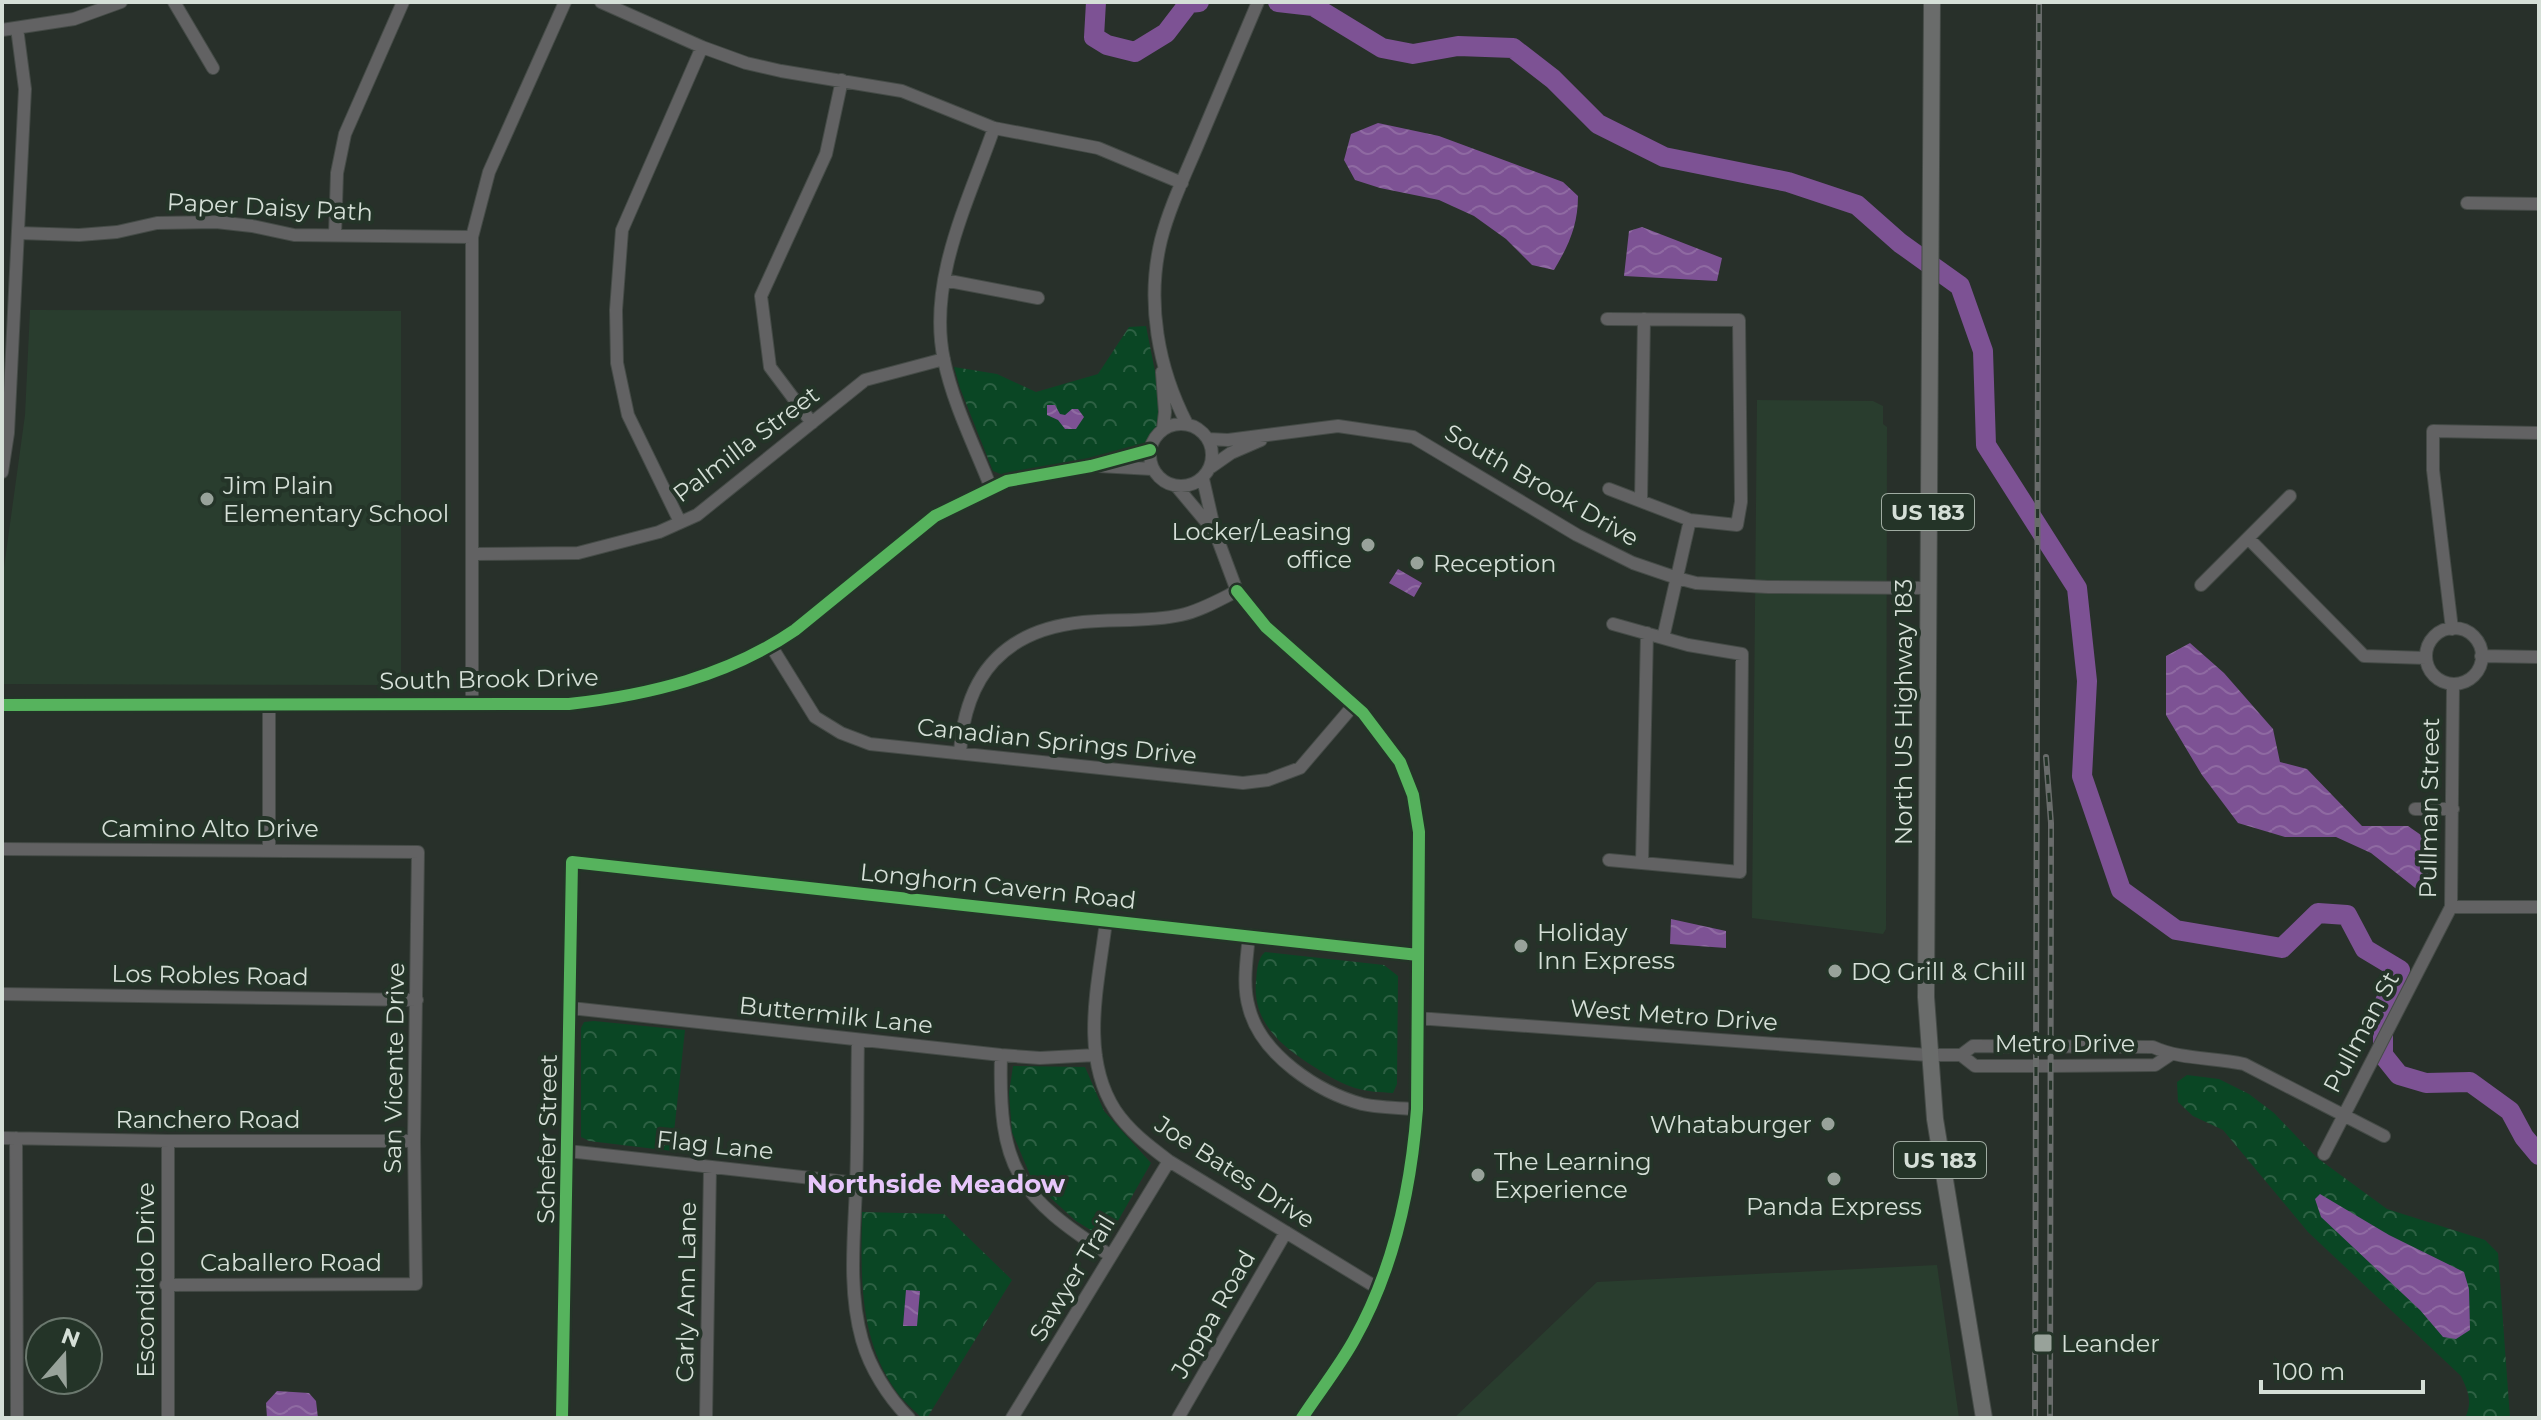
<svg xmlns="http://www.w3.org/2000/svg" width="2541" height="1420" font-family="Montserrat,sans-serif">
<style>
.built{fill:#293d2e}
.park{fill:url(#park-crowns)}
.water{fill:url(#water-waves)}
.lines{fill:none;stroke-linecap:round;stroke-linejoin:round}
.river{stroke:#7d5294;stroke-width:20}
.minor-casing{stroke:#454b47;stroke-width:14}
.major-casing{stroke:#454b47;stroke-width:18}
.minor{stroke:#626263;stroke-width:12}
.major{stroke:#6a6c6b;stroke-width:16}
.rail-casing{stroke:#696c6b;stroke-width:6}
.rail{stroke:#243428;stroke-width:3;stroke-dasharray:9;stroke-linecap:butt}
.cycleway-casing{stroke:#243428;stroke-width:17}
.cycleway{stroke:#56b35d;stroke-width:12}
.poi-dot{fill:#98a29a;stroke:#243428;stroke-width:3}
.labels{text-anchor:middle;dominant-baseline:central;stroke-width:8;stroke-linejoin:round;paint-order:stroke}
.shield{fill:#243428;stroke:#a0aca2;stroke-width:2}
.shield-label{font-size:22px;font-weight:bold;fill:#d5dfd7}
.street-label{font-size:24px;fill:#d5dfd7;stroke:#243428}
.poi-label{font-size:24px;fill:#d5dfd7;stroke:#243428;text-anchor:start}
.neighbourhood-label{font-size:26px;font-weight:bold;fill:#e7c6fb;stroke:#243428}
</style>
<defs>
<pattern id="park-crowns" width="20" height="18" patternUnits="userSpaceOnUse" patternTransform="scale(2)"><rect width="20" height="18" fill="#0a4624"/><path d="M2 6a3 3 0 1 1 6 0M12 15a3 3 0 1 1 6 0" fill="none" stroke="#2d6043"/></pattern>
<pattern id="water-waves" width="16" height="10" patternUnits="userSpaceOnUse" patternTransform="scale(2)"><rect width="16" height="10" fill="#7d5294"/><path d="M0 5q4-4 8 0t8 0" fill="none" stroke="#8f6aa2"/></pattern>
</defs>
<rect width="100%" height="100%" fill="#28302a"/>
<!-- built -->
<path class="built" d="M30,310L401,311V679L395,685L2,684V582L25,415Z
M1757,400L1873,401L1883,406V424L1887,427L1886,929L1883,934L1752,918Z
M1937,1265L1959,1418H1454L1597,1282Z"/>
<!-- park -->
<path class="park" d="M1146,326L1162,407L1159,425L1147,441L1137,449L1003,475L993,471L960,388L954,367L997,374L1036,392L1098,374L1129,327Z
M1265,952L1384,965L1398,976L1397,1084L1393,1093C1380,1092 1368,1092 1355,1088C1342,1084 1328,1076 1316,1068C1284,1048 1252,1024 1256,981C1257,971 1257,959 1265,952Z
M594,1021L685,1030L672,1151L589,1141L581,1137V1028L584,1022Z
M1013,1066L1085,1067L1104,1111L1151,1163L1107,1240L1076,1221L1033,1182L1012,1132L1009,1093Z
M2187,1075L2219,1079L2249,1094L2274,1113L2316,1157L2387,1209L2485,1240L2498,1253L2510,1418H2465C2473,1402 2468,1391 2461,1376L2308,1232L2223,1130L2193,1116L2178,1102L2177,1082Z
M862,1212L944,1214L1012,1280L927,1418H922C913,1409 903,1401 896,1391C858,1337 861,1274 862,1212Z"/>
<!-- water -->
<path class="water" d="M1378,123L1439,136L1563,182L1578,196C1578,225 1569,245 1554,270L1532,265L1506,239L1474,216L1439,200L1380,188L1355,180L1344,160L1351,134Z
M1642,227L1722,258L1717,281L1624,276L1629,231Z
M1047,405H1055L1060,414L1065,415L1072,409H1078L1084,417L1076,429H1065L1058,420L1047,415Z
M1398,569L1422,583L1414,597L1389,583Z
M2190,643L2224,673L2273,729L2280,762L2307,769L2362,826H2408L2428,840V877L2419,891L2371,853L2336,837H2285L2238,823L2202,775L2166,715V656Z
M1671,919L1726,931V948L1670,944Z
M2320,1194L2389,1235L2464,1272L2469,1289L2470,1330L2456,1339L2443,1337L2420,1310L2321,1217L2315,1199Z
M906,1290L920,1291L917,1326H903Z
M277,1391L309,1393L316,1401L318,1418H267L266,1403Z"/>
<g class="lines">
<!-- river -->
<path class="river" d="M1096,2L1094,37L1107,45L1135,52L1166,33L1189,3L1199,2
M1278,2L1313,6L1382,48L1413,54L1458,46L1513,48L1553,79L1598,124L1664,157L1788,182L1857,205L1900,243L1960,286L1983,351L1986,445L2077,588L2087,681L2082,776L2121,890L2176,930L2282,948L2318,913L2347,915L2365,949L2400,970L2383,1006V1055L2399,1075L2426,1083L2470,1082L2510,1111L2524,1137L2539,1155"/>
<!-- minor casing -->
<g class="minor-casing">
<path id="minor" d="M174,2L213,68
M601,2L702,47L746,63L781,71L902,91L994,128L1098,148L1182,183
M2,30L74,19L121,2
M2467,203L2539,204
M18,233L79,235L117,232L157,223L216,222L252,226L294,235L472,237
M335,235L337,173L345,134L403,2
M944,280L1038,298
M1607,319L1739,320L1741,502L1737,525L1690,520L1609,489
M1162,372L1165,412L1163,429
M812,423L770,367L761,296L826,154L842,80
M1150 455a31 31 0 1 1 62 0a31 31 0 1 1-62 0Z
M1187,424C1158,368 1146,302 1161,240C1170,205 1187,171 1201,137C1220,92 1239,47 1258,2
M1208,439L1228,440L1338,426L1413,437L1577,535L1633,563L1677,578L1696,583L1768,587L1928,588
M1099,466L1152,469
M1211,467L1231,453L1261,440
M2,472L8,433L25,89L17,28
M1203,479L1215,532L1237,591L1266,627L1363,713L1400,762L1413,795L1419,832L1417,1109C1411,1189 1394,1269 1354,1340C1339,1367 1319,1392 1302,1418
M1177,487L1213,530
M991,488C975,447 953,404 944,360C927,281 969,200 994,128
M1641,501L1644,319
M680,522L628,415L617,363L616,310L622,230L702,47
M2248,538L2364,656L2426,658
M474,554L578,553L659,532L697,515L865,380L944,359
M2201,585L2290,496
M2426 656a28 28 0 1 1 56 0a28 28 0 1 1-56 0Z
M2452,629L2433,470V431L2539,433
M1663,638L1690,520
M771,646L815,717L841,733L870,744L1243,783L1268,780L1300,768L1353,706
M2481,656L2539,657
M472,703V237L489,172L565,2
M2,705L569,704C649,695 728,676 795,630L935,516L1007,481L1091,466L1150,450
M960,753C965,675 1004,630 1083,622C1115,619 1150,622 1181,615C1200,611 1219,600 1237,591
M2415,809H2453
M2,849L418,852L414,1141L416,1284L166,1285
M269,849V703
M1609,860L1740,872L1742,654L1688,645L1613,624
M1642,863L1647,633
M2451,907H2539
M1106,921C1099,982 1079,1054 1115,1110C1129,1131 1149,1146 1169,1161L1379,1289
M1249,935C1247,958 1242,985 1249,1008C1261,1055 1318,1092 1362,1104C1380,1108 1399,1108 1417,1109
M2,994L417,1000
M571,1008L1001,1055L1040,1058L1096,1055
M1417,1018L1928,1055H1961L1973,1046L2153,1047C2181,1060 2213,1057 2244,1064L2384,1136
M858,1040C857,1089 858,1138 856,1187C854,1237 848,1291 862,1340C870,1368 888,1397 909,1418
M1001,1055C998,1168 1017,1196 1111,1256
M1961,1055L1975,1066H2052L2155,1065L2170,1055
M2,1138L168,1141H414
M16,1138L17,1418
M568,1151L856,1183
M2324,1154L2451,907L2453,684
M168,1418V1141
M562,1418L572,862L1418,955
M706,1418L710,1167
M1012,1418L1169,1161
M1178,1418L1286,1232"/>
</g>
<!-- major casing -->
<g class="major-casing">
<path id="major" d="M1932,2L1926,997L1935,1119L1984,1418"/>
</g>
<!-- minor -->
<use href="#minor" class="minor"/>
<!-- major -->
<use href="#major" class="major"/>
<!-- rail casing -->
<g class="rail-casing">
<path id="rail" d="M2046,757L2051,823L2050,1418
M2035,1418L2039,2"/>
</g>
<!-- rail -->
<use href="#rail" class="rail"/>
<!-- cycleway casing -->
<g class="cycleway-casing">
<path id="cycleway" d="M1237,591L1266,627L1363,713L1400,762L1413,795L1419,832L1417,1109C1411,1189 1394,1269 1354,1340C1339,1367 1319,1392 1302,1418
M2,705L569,704C649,695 728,676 795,630L935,516L1007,481L1091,466L1150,450
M562,1418L572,862L1418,955"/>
</g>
<!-- cycleway -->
<use href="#cycleway" class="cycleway"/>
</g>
<!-- markers -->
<g class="poi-dot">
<circle cx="207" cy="499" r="8"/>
<circle cx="1368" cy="545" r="8"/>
<circle cx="1417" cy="563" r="8"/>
<circle cx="1521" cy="946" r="8"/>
<circle cx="1835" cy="971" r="8"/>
<circle cx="1828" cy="1124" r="8"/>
<circle cx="1478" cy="1175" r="8"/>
<circle cx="1834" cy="1179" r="8"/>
<rect x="2033" y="1333" width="20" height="20" rx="4"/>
</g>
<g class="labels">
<!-- shield labels -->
<g class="shield">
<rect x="1882" y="494" width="92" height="36" rx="6"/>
<rect x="1894" y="1142" width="92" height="36" rx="6"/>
</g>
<g class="shield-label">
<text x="1928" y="512">US 183</text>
<text x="1940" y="1160">US 183</text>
</g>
<!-- street labels -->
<g class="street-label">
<text transform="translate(270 207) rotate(3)">Paper Daisy Path</text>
<text transform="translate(746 444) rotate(-37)">Palmilla Street</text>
<text transform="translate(1542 485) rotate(30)">South Brook Drive</text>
<text transform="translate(489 679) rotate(-1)">South Brook Drive</text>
<text transform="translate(1903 712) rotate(-90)">North US Highway 183</text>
<text transform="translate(1057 741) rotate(6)">Canadian Springs Drive</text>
<text transform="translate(2429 808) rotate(-89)">Pullman Street</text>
<text x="210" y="828">Camino Alto Drive</text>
<text transform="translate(998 886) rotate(6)">Longhorn Cavern Road</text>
<text transform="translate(210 975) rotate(1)">Los Robles Road</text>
<text transform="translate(836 1015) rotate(6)">Buttermilk Lane</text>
<text transform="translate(1674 1015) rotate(4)">West Metro Drive</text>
<text transform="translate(2361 1032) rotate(-62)">Pullman St</text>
<text x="2065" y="1043">Metro Drive</text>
<text transform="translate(394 1068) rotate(-89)">San Vicente Drive</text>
<text x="208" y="1119">Ranchero Road</text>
<text transform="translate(547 1139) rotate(-89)">Schefer Street</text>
<text transform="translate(715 1145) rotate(6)">Flag Lane</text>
<text transform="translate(1235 1172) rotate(33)">Joe Bates Drive</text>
<text x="291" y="1262">Caballero Road</text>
<text transform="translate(1072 1278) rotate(-59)">Sawyer Trail</text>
<text transform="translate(145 1280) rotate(-90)">Escondido Drive</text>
<text transform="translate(686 1292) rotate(-89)">Carly Ann Lane</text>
<text transform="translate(1213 1314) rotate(-60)">Joppa Road</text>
</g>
<!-- poi labels -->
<g class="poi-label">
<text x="223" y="485">Jim Plain<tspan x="223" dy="28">Elementary School</tspan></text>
<text x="1352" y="531" text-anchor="end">Locker/Leasing<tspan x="1352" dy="28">office</tspan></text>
<text x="1433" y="563">Reception</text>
<text x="1537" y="932">Holiday<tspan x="1537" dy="28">Inn Express</tspan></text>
<text x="1851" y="971">DQ Grill &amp; Chill</text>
<text x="1812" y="1124" text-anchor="end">Whataburger</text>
<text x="1494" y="1161">The Learning<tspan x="1494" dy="28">Experience</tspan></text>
<text x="1834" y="1206" text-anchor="middle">Panda Express</text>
<text x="2061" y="1343">Leander</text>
</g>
<!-- neighbourhood labels -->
<g class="neighbourhood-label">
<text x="936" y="1184">Northside Meadow</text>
</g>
</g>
<!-- border -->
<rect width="2541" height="1420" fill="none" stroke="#d5dfd7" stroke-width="8"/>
<!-- north arrow -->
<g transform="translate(64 1356) rotate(20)"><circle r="38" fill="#243428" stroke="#6b786e" stroke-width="2"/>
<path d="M0-6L14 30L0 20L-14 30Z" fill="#98a29a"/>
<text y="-12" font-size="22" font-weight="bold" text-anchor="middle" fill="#d5dfd7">N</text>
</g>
<!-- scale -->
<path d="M2261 1380v12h162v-12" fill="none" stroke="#d5dfd7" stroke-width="4"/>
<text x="2273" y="1380" font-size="24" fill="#d5dfd7" stroke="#243428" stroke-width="6" paint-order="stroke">100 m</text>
</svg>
